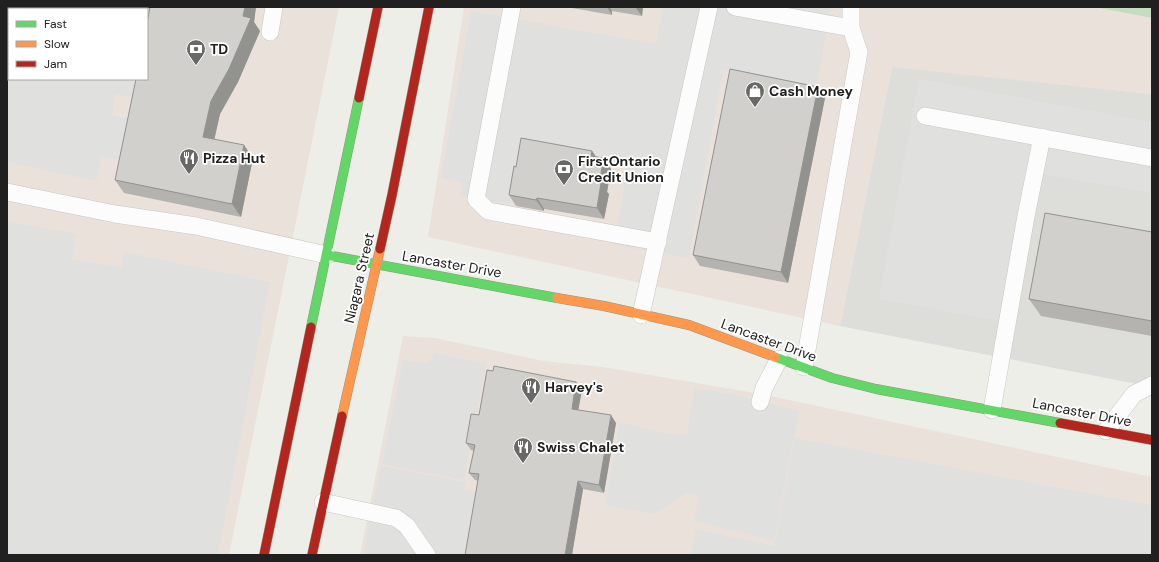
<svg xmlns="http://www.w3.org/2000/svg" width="1159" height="562" font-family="'DM Sans',sans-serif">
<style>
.residential{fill:#ddddda}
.commercial{fill:#ebe1db;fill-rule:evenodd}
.forest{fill:#c4dcbf}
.parking{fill:#e0e0de}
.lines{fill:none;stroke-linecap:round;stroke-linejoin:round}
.lane-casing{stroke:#c7c7c5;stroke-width:18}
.fast-casing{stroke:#929881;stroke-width:10}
.slow-casing{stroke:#929881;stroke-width:10}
.jam-casing{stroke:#929881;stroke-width:10}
.lane{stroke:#fcfcfc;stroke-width:17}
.fast{stroke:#63d668;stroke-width:9}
.slow{stroke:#ff974d;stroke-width:9}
.jam{stroke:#b3261e;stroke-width:9}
.wall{fill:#b4b3af}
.shaded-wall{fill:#92928f}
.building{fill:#d1d0cc;stroke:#92928f}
.labels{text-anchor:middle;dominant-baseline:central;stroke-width:3.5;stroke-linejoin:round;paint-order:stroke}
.poi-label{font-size:14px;font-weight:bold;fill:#202020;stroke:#fff;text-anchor:start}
.street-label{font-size:14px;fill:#202020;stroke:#fff}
</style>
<rect width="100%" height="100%" fill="#eeeee9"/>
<!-- residential -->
<path class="residential" d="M892,66L1152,94V387L840,326Z"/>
<!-- commercial -->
<path class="commercial" d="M7,7H339L229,555H7ZM9,9H147V79H9Z
M464,7H1094L1152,18V75L1150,94L892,67L840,326L428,237Z
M403,336L435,338L544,361L603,367L761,394L1152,477V555H360Z"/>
<!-- forest -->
<path class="forest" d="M1094,7H1152V18Z"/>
<!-- parking -->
<path class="parking" d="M7,7H160L147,48V9H9V79H146L141,99L116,94L112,115L135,120L127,161L102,157L96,181L7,162Z
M663,7H831L816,87L723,70L689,258L614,245L629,160L522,141L510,205L460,196L462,183L441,178L471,11L656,44Z
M919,79L1152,122V193L1038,173L1011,323L879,299Z
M7,221L76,234L72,259L122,267L124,252L270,282L218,555H7Z
M434,353L486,364L464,480L382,464L403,359L422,363L427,362L431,359Z
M694,388L740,396L799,411L774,541L694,521L699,495L687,493L654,514L605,505L620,422L668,434L687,435Z
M795,438L1152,505V555H691L696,529L774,546Z
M381,466L465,482L464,490L479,493L467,555H371L364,553L371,512Z"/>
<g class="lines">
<!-- lane casing -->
<g class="lane-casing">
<path id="lane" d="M512,7L476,199L488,211L658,242
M735,7L851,28L859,52L804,367
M851,7V28
M270,32L274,7
M925,116L1152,158
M7,192L115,214L196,226L327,255
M641,315L709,7
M760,402L764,388L779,359
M992,410L1026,216L1042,137
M1106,431L1134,394L1152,385
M323,502L396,518L407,526L427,555"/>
</g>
<!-- fast casing -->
<g class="fast-casing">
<path id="fast" d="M327,255L557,298
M311,327L359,98
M775,357L832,378L876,389L1060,423"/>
</g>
<!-- slow casing -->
<g class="slow-casing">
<path id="slow" d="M557,298L604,306L689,325L775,357
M342,416L380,249"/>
</g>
<!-- jam casing -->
<g class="jam-casing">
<path id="jam" d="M359,98L378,7
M380,249L392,195L429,7
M1060,423L1152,440
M264,555L311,327
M312,555L342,416"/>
</g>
<!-- lane -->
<use href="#lane" class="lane"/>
<!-- fast -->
<use href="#fast" class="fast"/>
<!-- slow -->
<use href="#slow" class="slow"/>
<!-- jam -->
<use href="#jam" class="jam"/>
</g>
<!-- wall -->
<path class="wall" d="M256,7L254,22L260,31L238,82L220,114L214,139L253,158L241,217L124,193L115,180Z
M566,7H643L642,16L612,11V15Z
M825,98L788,283L700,266L693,255Z
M592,151L596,157L611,169L607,192L609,194L604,219L544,209V211L516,206L509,195Z
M1152,232V336L1041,316L1029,299Z
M493,371L576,382L582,390L578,410L616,423L604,493L583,489L572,555H465L478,481L475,480L469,473L474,451L471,450L466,443L479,415Z"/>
<!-- shaded-wall -->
<path class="shaded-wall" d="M245,7H256L254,22L260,31L238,82L220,114L212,150L203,137L211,101L243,16Z
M607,7H609L612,11V15Z
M635,7H643L642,16Z
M818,87L825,98L788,283L781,272Z
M244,145L253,158L241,217L232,204Z
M592,151L600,162L591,156Z
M604,158L611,169L607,192L609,194L604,219L597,208L599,183Z
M537,198L544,209V211L536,200Z
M576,382L582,390L577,417L572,409Z
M611,415L616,423L604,493L599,485Z
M578,481L583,489L572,555H565Z"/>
<!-- building -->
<path class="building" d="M150,7H245L243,16L251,18L229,69L211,101L203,137L244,145L232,204L115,180L136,79H147V23Z
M730,69L818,87L781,272L693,255Z
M521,138L592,151L591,156L604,158L599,183H601L597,208L537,198L536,200L509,195L514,166L516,167Z
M1045,213L1152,232V321L1029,299Z
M494,366L576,382L572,409L611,415L599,485L578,481L565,555H465L479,474L469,473L475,445L466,443L471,414L479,415L487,370L493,371Z"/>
<!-- icons -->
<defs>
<g id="bank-pin" transform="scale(1)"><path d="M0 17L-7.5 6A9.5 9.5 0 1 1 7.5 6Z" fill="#686866" stroke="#fff"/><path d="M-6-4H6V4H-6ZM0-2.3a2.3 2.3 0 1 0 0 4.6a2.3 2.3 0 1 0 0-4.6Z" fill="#fff"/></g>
<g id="shop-pin" transform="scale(1)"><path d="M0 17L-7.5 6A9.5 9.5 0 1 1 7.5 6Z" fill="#686866" stroke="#fff"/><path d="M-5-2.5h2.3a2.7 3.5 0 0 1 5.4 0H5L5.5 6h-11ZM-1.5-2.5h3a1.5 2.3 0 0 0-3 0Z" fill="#fff"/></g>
<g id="restaurant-pin" transform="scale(1)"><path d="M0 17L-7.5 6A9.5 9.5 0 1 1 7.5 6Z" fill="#686866" stroke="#fff"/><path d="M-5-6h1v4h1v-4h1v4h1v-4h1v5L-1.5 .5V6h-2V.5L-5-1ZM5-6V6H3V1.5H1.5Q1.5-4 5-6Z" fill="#fff"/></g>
</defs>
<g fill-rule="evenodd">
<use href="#bank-pin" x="196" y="49"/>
<use href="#shop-pin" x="755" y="91"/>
<use href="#restaurant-pin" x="189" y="158"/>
<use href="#bank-pin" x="564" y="169"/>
<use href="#restaurant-pin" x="531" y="387"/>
<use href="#restaurant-pin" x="523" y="447"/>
</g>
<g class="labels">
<!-- poi labels -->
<g class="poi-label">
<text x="210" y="49">TD</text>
<text x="769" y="91">Cash Money</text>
<text x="203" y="158">Pizza Hut</text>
<text x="578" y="161">FirstOntario<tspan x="578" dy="16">Credit Union</tspan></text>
<text x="545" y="387">Harvey's</text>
<text x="537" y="447">Swiss Chalet</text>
</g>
<!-- street labels -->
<g class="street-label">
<text transform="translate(452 264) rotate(10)">Lancaster Drive</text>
<text transform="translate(359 278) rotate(-77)">Niagara Street</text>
<text transform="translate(769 340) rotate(20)">Lancaster Drive</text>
<text transform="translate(1082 412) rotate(11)">Lancaster Drive</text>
</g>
</g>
<!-- border -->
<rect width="1159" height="562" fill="none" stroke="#202020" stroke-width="16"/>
<!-- legend -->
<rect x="8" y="8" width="140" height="72" fill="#ffffff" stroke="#a6a6a6"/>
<rect x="16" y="21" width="20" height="6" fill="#63d668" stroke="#a6a6a6"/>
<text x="44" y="28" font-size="12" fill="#202020">Fast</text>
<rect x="16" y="41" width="20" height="6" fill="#ff974d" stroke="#a6a6a6"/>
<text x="44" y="48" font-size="12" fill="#202020">Slow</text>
<rect x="16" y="61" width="20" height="6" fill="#b3261e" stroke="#a6a6a6"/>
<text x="44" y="68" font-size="12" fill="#202020">Jam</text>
</svg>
